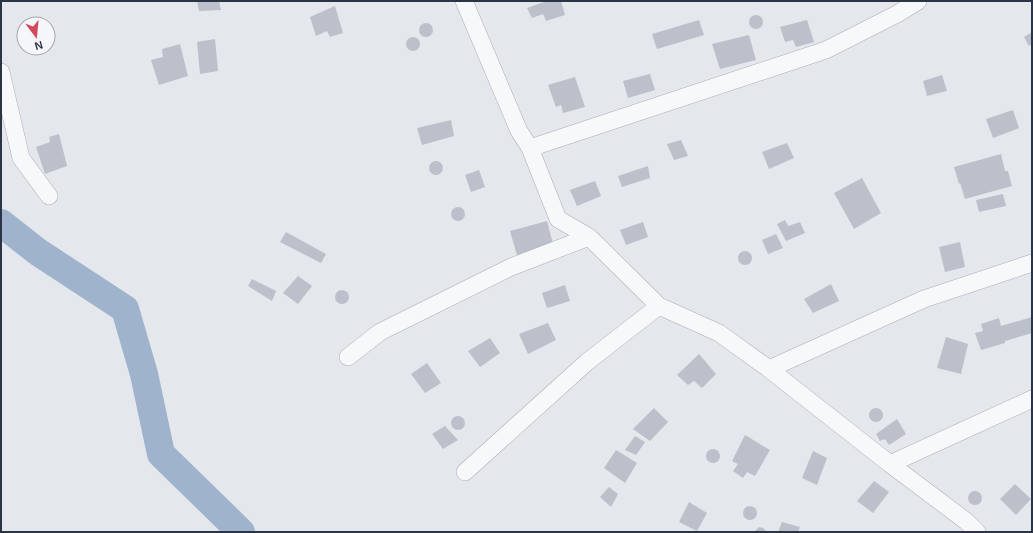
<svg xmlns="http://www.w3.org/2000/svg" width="1033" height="533" font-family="Arial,sans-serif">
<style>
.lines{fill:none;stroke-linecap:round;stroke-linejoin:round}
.river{stroke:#9fb4cc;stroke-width:28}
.building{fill:#bbc0ca}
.minor-casing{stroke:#a9aeb7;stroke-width:18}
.minor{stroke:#f7f8fa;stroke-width:17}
</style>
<rect width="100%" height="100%" fill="#e4e7ec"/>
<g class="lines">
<!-- river -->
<path class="river" d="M1,223L38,252L125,309L144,374L161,454L241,532"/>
</g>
<!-- building -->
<path class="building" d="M197,1H219L221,10L199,11Z
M547,1H561L565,15L546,21L543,14L532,18L527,8Z
M335,6L343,33L330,37L327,31L316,36L310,17Z
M749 22a7 7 0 1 1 14 0a7 7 0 1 1-14 0Z
M699,20L704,35L657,49L652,34Z
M807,20L814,42L796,47L793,40L785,42L780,27Z
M419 30a7 7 0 1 1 14 0a7 7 0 1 1-14 0Z
M1032,32V44L1029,46L1024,37Z
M749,35L756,60L720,69L712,44Z
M406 44a7 7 0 1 1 14 0a7 7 0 1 1-14 0Z
M215,39L218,71L200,74L197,42Z
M180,44L188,76L159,85L151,60L163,57L162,49Z
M650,74L655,90L628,98L623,81Z
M942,75L947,91L927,96L923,81Z
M575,77L585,107L563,113L561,105L556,107L548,85Z
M1013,110L1019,128L993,138L986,119Z
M451,120L454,136L422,145L417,128Z
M59,134L67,166L45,174L36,147L50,142L49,137Z
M681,140L688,156L674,160L667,144Z
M787,143L794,158L769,169L762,152Z
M1001,154L1005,171H1008L1012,186L965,199L960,183L959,184L954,167Z
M429 168a7 7 0 1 1 14 0a7 7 0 1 1-14 0Z
M648,166L650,178L622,187L618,176Z
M479,170L485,187L471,192L465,175Z
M862,178L881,213L854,229L834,193Z
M595,181L601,196L577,206L570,190Z
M1003,194L1006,206L979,212L976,200Z
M451 214a7 7 0 1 1 14 0a7 7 0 1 1-14 0Z
M785,220L788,226L800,222L805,233L786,241L777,224Z
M547,221L553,244L517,255L510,231Z
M643,222L648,237L626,245L620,230Z
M286,232L326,254L321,263L280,242Z
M776,234L783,248L768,254L762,240Z
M960,242L965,267L945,272L939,247Z
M738 258a7 7 0 1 1 14 0a7 7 0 1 1-14 0Z
M298,276L312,286L298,304L283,293Z
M252,279L276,291L272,301L248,286Z
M831,284L839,301L813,313L804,299Z
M565,285L570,301L547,308L542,293Z
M335 297a7 7 0 1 1 14 0a7 7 0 1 1-14 0Z
M1032,317V333L1005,341V343L981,350L975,333L983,331L981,324L999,318L1001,326Z
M548,323L556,340L528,354L519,334Z
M946,337L968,344L961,374L937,368Z
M490,338L500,353L480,367L468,351Z
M699,354L716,374L702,388L694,381L688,385L677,375Z
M427,363L441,383L425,393L411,374Z
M654,408L668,422L650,441L633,429Z
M869 415a7 7 0 1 1 14 0a7 7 0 1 1-14 0Z
M451 423a7 7 0 1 1 14 0a7 7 0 1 1-14 0Z
M897,419L906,434L889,445L885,439L880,441L876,434Z
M445,426L458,440L443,449L432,434Z
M745,435L770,450L755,476L747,472L743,478L733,471L738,464L732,461Z
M635,436L645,442L636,455L625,450Z
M706 456a7 7 0 1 1 14 0a7 7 0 1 1-14 0Z
M616,450L637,463L625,483L604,468Z
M813,451L827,458L817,485L802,478Z
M874,481L889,492L873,513L857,501Z
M1015,484L1031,499L1016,515L1000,499Z
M609,487L618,494L611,507L600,497Z
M968 498a7 7 0 1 1 14 0a7 7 0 1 1-14 0Z
M689,502L707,513L697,531L679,522Z
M743 513a7 7 0 1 1 14 0a7 7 0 1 1-14 0Z
M782,522L800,527L798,532H778Z
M759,527L763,528L767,532H754Z"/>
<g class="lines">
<!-- minor casing -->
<g class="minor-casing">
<path id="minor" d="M464,1L519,131L530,148L558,219L589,237L659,306L719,333L769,369L890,464L966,521L977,532
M1,72L21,158L49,196
M530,148L826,50L897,14L918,1
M348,357L380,332L511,267L589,237
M769,369L924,299L1032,263
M890,464L1032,399
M465,472L587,362L659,306"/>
</g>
<!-- minor -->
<use href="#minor" class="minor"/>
</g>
<!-- border -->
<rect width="1033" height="533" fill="none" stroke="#2b3445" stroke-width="4"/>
<!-- north arrow -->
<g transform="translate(36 36) rotate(164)"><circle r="19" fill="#f4f6f9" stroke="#a4a8b1"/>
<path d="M0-3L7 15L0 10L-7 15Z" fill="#d1495b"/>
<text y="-6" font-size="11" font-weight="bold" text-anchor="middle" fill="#2b3445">N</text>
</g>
</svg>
